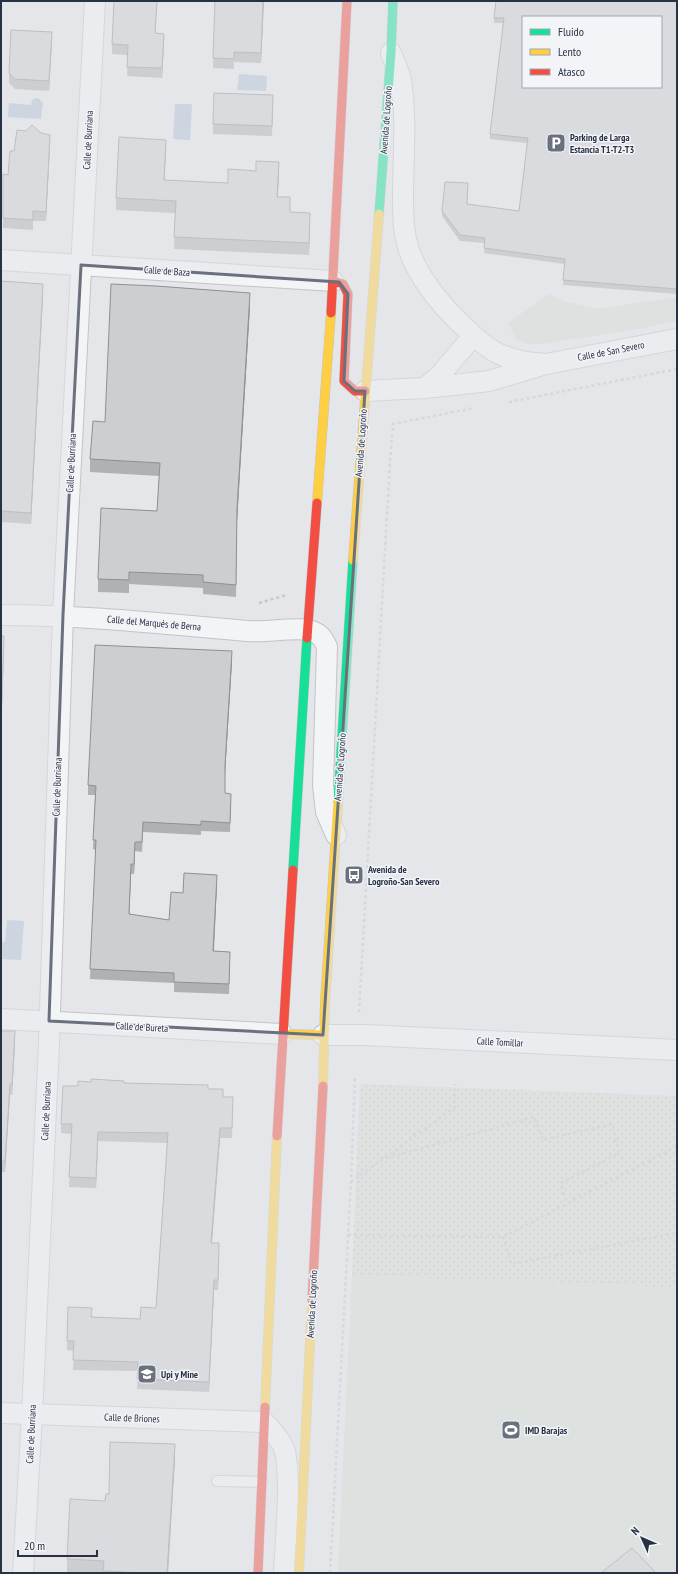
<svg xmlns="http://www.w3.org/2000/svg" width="678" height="1574" font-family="'PT Sans Narrow',sans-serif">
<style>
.grass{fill:#d4ddd4}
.park{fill:url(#park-dots)}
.water{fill:#b0c2d6}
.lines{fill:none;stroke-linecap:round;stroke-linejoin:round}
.lane-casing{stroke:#c2c4c7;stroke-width:12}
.street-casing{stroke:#c2c4c7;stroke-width:22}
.fast-casing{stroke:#c2c4c7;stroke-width:10}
.slow-casing{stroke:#c2c4c7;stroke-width:10}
.jam-casing{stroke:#c2c4c7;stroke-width:10}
.path{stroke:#c5c7cc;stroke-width:2.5;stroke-dasharray:3 3;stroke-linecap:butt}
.lane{stroke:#f3f4f6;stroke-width:10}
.street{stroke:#f3f4f6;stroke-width:20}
.fast{stroke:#16e098;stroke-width:9}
.slow{stroke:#ffcf43;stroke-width:9}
.jam{stroke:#f24e42;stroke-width:9}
.wall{fill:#afb1b5}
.shaded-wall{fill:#8f9093}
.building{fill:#ccced2;stroke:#8f9093;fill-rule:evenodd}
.marked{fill:none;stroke:#6a717e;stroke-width:3;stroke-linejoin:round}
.labels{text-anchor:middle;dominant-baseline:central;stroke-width:3;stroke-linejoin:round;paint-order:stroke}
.street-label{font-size:10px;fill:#283245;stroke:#f2f4f8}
.poi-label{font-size:10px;font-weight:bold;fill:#283245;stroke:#f2f4f8;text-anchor:start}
</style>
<defs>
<pattern id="park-dots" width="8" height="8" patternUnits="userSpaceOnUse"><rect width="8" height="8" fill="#d4ddd4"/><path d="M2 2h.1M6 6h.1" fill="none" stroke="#b6beb7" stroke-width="1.8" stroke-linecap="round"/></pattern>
</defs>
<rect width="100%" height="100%" fill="#e4e6e9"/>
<!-- grass -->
<path class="grass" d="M549,294L566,302L598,309L677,297V321L638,329L541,344H528L516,339L508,323Z
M352,1275L677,1287V1573H338Z"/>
<!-- park -->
<path class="park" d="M360,1084L677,1096V1287L352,1275Z"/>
<!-- water -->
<path class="water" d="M239,74L267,76L266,91L237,90Z
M36,98L40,99L43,103L41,119L8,117L9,103L31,105L32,100Z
M175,104H192L190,140L173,139Z
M7,920L24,921L21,960L1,959L2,942H5Z"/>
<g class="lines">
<!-- lane casing -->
<g class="lane-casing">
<path id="lane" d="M217,1481L262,1482"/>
</g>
<!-- street casing -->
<g class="street-casing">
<path id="street" d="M391,53C394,62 400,72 401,81C407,119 403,158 403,196C403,214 403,230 408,247C416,274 439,303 459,322C488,351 504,362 546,364
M1,260L333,281
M425,388L440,375L473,336
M365,391L425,388L489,381L546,364L677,339
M1,615C83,615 165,624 247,631C266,633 292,627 308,630C319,632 323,638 327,647L323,785L326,812L336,835
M1,1019L282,1034
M323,1035H365L677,1050
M1,1413L264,1422C271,1429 278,1437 283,1446C293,1469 285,1545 284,1573
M23,1573L32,1415L49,1043L63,615L95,1"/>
</g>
<!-- fast casing -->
<g class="fast-casing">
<path id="fast" d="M379,214L391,52L393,1
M338,802L353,560
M293,870L307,638"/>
</g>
<!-- slow casing -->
<g class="slow-casing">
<path id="slow" d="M317,503L331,313
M353,560L379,214
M282,1034L323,1035
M323,1086L325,1003L338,802
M265,1407L277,1136
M299,1573L312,1300"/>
</g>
<!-- jam casing -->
<g class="jam-casing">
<path id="jam" d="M333,281L343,284L348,294L344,381L355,391H365
M331,313L347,1
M307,638L317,503
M277,1136L293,870
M312,1300L323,1086
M258,1573L265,1407"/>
</g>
<!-- path -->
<path class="path" d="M509,402L677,369
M259,603L286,595
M359,1012L390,461L393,424L474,408
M380,1160L534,1117L543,1140L612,1124L619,1153L561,1183L567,1203
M351,1182L455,1107V1084
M348,1235L503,1237L677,1146
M503,1237L511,1264L677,1233
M330,1573L351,1182L355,1078"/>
<!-- lane -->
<use href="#lane" class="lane"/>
<!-- street -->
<use href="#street" class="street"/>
<!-- fast -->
<use href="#fast" class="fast"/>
<!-- slow -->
<use href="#slow" class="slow"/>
<!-- jam -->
<use href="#jam" class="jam"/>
</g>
<!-- wall -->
<path class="wall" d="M215,1H264L261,63L234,62V69L213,68Z
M677,1V294L563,285L565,264L484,253L485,243L460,241L442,216V211L468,188L467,204L519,211L527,143L490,139V134L504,23H494V18Z
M156,33L164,44L162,78L127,76L128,55L112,54V44Z
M52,41L49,91L15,89L9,83V73Z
M273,105L272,136L213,134V124Z
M50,144L46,221H33V230L3,228V174L8,175L14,151Z
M166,152L164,180L228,183L279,174L278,197L290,212L310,226L309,255L174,249L175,213L116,210V198Z
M1,281L43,295L31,524L1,522Z
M250,306L237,522L236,597L203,594V588L129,584V593L98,592V579L157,511L159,476L90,472V459L105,422Z
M1,636L4,649L1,736Z
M232,661L225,774V793L231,804L230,832L201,831V835L143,832L142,852L135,851L134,874H131L129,914L169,920L183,893L217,884L214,951L230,962L229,994L174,992V983L90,979L96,850L93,849L95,795H88V785Z
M1,1031L15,1043L12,1095H10L5,1172H1Z
M124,1083L208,1089L223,1097L233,1107L232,1138H220L212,1243L219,1253L218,1290H214L209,1392L137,1389L138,1371L73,1370L74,1351L67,1350V1341L92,1317L140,1319L156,1308L167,1143L98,1141L96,1188L69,1187L72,1134L61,1133V1124Z
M175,1458L168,1573H77L67,1572V1559L105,1501L109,1494Z"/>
<!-- shaded-wall -->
<path class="shaded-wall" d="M157,1L155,43V33Z
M263,1H264L261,63V53Z
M52,32V41L49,91V81Z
M164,34V44L162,78V68Z
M50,135V144L46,221V212Z
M166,140V152L164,192V180Z
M279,162V174L277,209V197Z
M310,213V226L309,255V243Z
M43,284V295L31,524V513Z
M250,293V306L237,522L236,597L237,509Z
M4,636V649L1,736V722Z
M232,651V661L225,774V765Z
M135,842V851L134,874V864Z
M131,864V874L129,924V914Z
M217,875V884L213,961V951Z
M15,1031V1043L12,1095V1084Z
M10,1084V1095L5,1172V1161Z
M220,1128V1138L211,1253V1243Z
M98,1132V1141L96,1188V1178Z
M219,1243V1253L218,1290V1280Z
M214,1280V1290L209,1392V1382Z
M175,1444V1458L168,1573H167Z"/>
<!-- building -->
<path class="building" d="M114,1H157L155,33L164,34L162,68L127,67L128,45L112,44Z
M215,1H263L261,53L234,52V59L213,58Z
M496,1H677V289L563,280L565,259L484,248L485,238L460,235L442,211L445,182L468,183L467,204L519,211L528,138L490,134L504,18H494ZM523,17H661V87H523Z
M11,30L52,32L49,81L15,79L9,73Z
M214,93L273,95L272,126L213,124Z
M32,125L41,133L50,135L46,212L33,211V220L3,218V174L8,175L10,151H14L17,130L26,131Z
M119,137L166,140L164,180L228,183V169L256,171V161L279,162L277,197H290V212L310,213L309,243L174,237L176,201L116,198Z
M1,281L43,284L31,513L1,511Z
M111,284L156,286L250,293L237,509L236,585L203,582V575L129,572V580L98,579L101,508L157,511L160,463L90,459L93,421L105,422Z
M1,636H4L1,722Z
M95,645L232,651L225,765V793L231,794L230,823L201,821V825L143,822L142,842H135L134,864H131L129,914L169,920L171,892L183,893L184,873L217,875L213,951L230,952L229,984L174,982V973L90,969L96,840H93L96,786L88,785Z
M1,1031H15L12,1084H10L5,1161H1Z
M91,1079L124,1081V1083L208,1085V1089H223V1097H233L232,1128H220L211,1243H219L218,1280H214L209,1382L137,1379L138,1362L73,1360L74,1341H67L68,1307L92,1308L91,1317L140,1319L141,1307L156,1308L168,1133L98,1132L96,1178L69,1177L72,1124H61L63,1086H78V1081L91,1082Z
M110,1442L175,1444L167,1573H143L103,1571L104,1561L67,1559L70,1499L105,1501L106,1494H109Z
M632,1548L656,1573H601Z"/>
<!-- marked area -->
<path d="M0 0H678V1574H0ZM81,265L339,282L348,294L344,381L355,391H365L323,1035L49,1021L63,615Z" fill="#e4e6e9" fill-opacity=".55" fill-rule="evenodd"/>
<path class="marked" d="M81,265L339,282L348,294L344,381L355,391H365L323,1035L49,1021L63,615Z"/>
<!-- icons -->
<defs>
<g id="parking-square" transform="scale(1)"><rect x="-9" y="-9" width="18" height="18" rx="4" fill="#6a717e" stroke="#f2f4f8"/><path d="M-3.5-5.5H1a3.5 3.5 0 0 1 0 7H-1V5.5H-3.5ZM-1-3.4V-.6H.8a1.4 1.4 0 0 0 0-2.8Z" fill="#fff"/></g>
<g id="bus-square" transform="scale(1)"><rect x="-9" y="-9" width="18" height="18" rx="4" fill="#6a717e" stroke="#f2f4f8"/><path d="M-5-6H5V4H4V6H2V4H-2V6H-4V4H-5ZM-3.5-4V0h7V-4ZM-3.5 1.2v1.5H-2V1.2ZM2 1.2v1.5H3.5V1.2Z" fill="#fff"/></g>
<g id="school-square" transform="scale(1)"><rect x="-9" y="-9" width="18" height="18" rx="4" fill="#6a717e" stroke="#f2f4f8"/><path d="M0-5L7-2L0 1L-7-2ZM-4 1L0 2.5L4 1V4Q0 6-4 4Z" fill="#fff"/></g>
<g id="stadium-square" transform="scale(1)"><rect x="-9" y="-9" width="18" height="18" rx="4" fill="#6a717e" stroke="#f2f4f8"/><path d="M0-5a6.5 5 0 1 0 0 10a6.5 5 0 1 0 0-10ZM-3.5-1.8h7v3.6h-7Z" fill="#fff"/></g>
</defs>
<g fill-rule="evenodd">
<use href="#parking-square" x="556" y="143"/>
<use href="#bus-square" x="354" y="875"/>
<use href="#school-square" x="147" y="1374"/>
<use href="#stadium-square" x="511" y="1430"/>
</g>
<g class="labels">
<!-- street labels -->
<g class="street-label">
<text transform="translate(386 120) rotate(-86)">Avenida de Logroño</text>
<text transform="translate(88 140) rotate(-87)">Calle de Burriana</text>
<text transform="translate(167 271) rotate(4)">Calle de Baza</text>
<text transform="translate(611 351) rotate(-11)">Calle de San Severo</text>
<text transform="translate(361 443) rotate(-86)">Avenida de Logroño</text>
<text transform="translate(71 463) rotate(-87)">Calle de Burriana</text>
<text transform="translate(154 623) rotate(5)">Calle del Marqués de Berna</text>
<text transform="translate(340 767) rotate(-86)">Avenida de Logroño</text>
<text transform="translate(57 787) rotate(-88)">Calle de Burriana</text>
<text transform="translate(142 1027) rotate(3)">Calle de Bureta</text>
<text transform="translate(500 1042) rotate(3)">Calle Tomillar</text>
<text transform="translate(46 1111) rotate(-87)">Calle de Burriana</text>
<text transform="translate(312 1304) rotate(-87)">Avenida de Logroño</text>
<text transform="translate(132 1418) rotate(2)">Calle de Briones</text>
<text transform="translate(31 1434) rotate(-87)">Calle de Burriana</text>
</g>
<!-- poi labels -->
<g class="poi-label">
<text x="570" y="137">Parking de Larga<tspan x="570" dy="12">Estancia T1-T2-T3</tspan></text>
<text x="368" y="869">Avenida de<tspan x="368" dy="12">Logroño-San Severo</tspan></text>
<text x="161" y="1374">Upi y Mine</text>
<text x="525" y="1430">IMD Barajas</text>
</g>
</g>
<!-- border -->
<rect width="678" height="1574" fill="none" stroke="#283245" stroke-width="4"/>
<!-- legend -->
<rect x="522" y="16" width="140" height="72" fill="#f2f4f8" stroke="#a1a6b0"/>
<rect x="530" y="29" width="20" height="6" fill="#16e098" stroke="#a1a6b0"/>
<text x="558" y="36" font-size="12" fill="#283245">Fluido</text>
<rect x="530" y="49" width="20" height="6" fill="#ffcf43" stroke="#a1a6b0"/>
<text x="558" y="56" font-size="12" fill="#283245">Lento</text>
<rect x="530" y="69" width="20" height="6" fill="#f24e42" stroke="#a1a6b0"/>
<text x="558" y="76" font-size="12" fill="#283245">Atasco</text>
<!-- north arrow -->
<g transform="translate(642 1538) rotate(315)" stroke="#f2f4f8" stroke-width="3" paint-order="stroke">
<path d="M0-3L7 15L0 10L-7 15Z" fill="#283245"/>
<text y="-6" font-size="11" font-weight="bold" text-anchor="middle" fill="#283245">N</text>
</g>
<!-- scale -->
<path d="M18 1550v6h79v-6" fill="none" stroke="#283245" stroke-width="2"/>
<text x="24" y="1550" font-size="12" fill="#283245" stroke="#f2f4f8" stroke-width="3" paint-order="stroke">20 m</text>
</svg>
